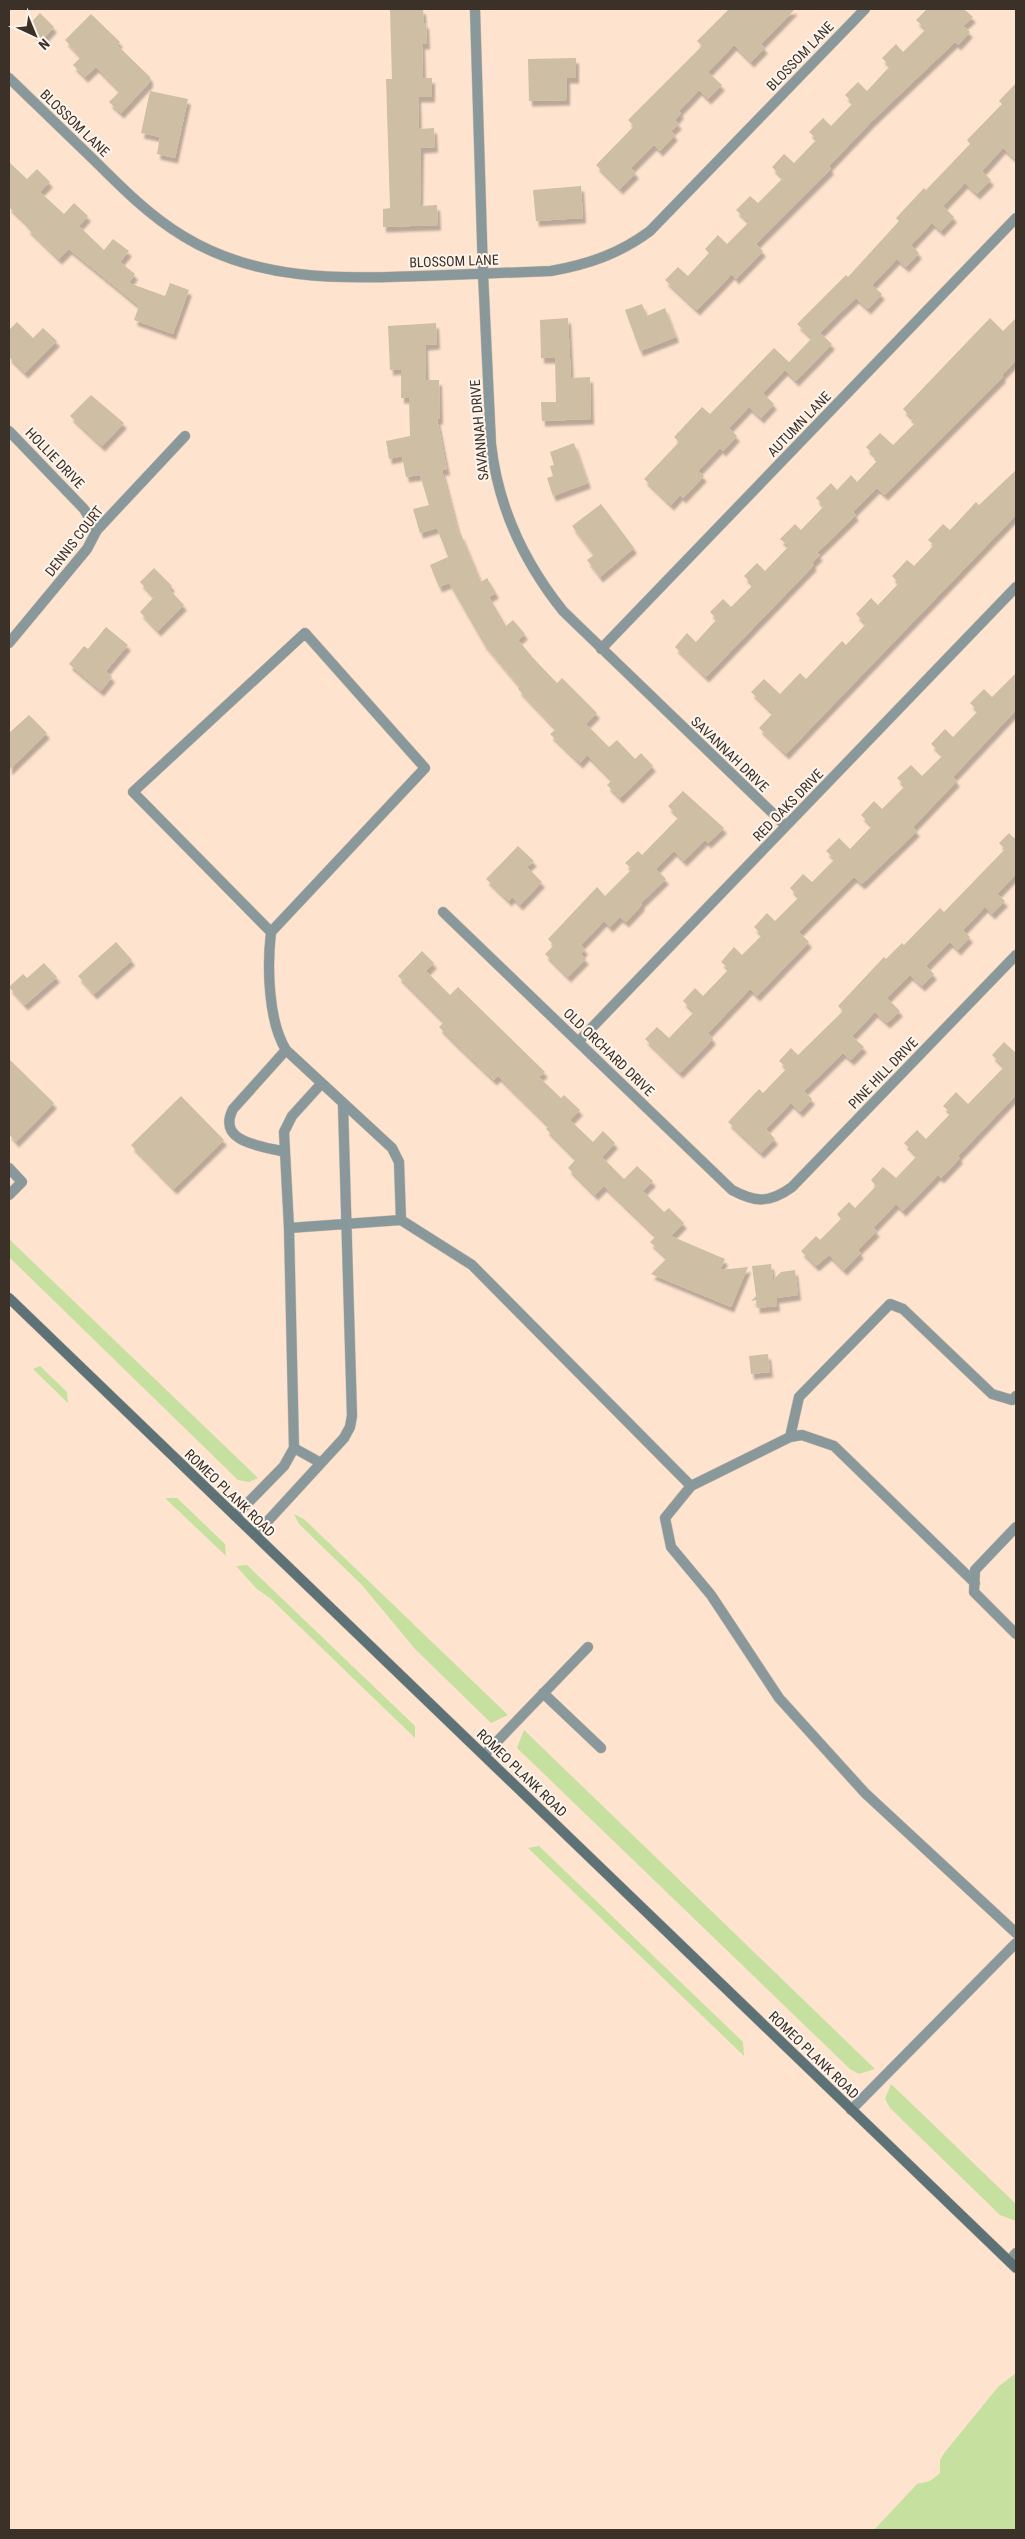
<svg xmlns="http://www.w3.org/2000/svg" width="1025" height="2539" font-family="'Roboto Condensed',sans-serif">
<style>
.green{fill:#c6e09f}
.building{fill:#cebea4;filter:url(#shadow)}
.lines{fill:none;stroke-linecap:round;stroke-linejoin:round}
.service-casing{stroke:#d7c0ae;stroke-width:11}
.minor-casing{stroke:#d7c0ae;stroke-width:11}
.secondary-casing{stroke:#d7c0ae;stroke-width:11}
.service{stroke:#89999b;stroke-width:10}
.minor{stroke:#89999b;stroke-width:10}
.secondary{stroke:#5c7276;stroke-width:10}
.labels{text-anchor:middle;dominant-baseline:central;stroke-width:4;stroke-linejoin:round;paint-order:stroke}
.street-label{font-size:14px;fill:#3b3129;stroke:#fff5ec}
</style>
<defs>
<filter id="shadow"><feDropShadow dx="3" dy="5.5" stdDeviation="1" flood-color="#0004"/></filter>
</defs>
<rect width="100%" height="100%" fill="#fee4cf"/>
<!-- green -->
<path class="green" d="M9,1239L258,1478L249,1482L238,1480L9,1257Z
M40,1366L67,1392L68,1403L33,1369Z
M165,1498H177L225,1544L226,1556Z
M294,1514L304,1519L508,1715L491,1723L415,1649L362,1585L299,1524Z
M247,1565L415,1726V1738L270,1598L257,1589L236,1566Z
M524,1730L875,2069L859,2074L850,2069L517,1748Z
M539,1846L743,2042L744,2056L528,1848Z
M891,2084L1016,2204V2221L1000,2215L890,2108L885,2099Z
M1016,2373V2530H874L917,2484L930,2481L940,2473V2460L945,2452L998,2387Z"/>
<!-- building -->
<path class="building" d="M390,9H423L424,23H426L427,44H422L423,78H432V97H418L419,129L434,128L435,147L421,148L420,206L437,205L438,225L383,227V209L390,208L386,79H392Z
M729,9H795L761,44L765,48L751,62L734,45L708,72L722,85L708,99L699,90L679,111L681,113L675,120L679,124L671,131L675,135L660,151L654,145L631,168L636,173L620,189L596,165L634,126L628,120L702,46L697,41Z
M927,9H964L973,17L963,26L970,32L958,45L955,42L872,121L829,166L831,169L756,244L763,251L736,279L732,274L697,310L665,280L678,267L688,276L709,253L705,249L718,235L727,244L749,222L736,210L750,196L758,203L783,178L772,167L784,154L794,163L817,139L809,132L823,118L831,126L853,103L845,95L858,82L867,91L890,66L882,58L896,44L903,52L926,29L916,20Z
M40,13L54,27L41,41L27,27Z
M91,14L120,42L117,45L150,77V82L121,113L109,102L120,91L96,67L85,77L73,65L81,57L65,40Z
M576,58V78H567V100L529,101L528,59Z
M1016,83V160L1003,148L982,171L991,180L977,194L965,183L943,206L954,217L941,231L932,223L911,245L919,253L906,267L897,259L872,285L882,294L868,309L856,298L841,312L820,333L832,344L796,381L785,370L763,393L774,404L761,418L749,407L729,428L737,436L723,451L720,448L698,471L704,476L683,498L680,495L671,505L644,479L679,442L674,437L702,407L710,414L774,348L789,362L812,338L797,324L846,275L848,277L899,221L896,218L924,188L926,190L970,144L967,140L1002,104L999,101Z
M150,91L188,99L175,158L157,154L160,137L141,133Z
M9,162L27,179L37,169L50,182L40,192L64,214L74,203L88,216L79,226L104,250L113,239L129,251L120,262L135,274L129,283L165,296L170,283L189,290L173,334L134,320L139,306L69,249L59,259L27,228L29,226L9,207Z
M581,186L583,218L536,221L533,190Z
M642,304L647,316L665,308L676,337L640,351L625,310Z
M568,318L571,378L590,377L591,419L542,421L541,402H556L555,358H541L540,320Z
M990,318L1003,331L1016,318V360L1002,375L1003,377L885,495L877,488L853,512L856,515L817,553L820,555L812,563L814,565L706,677L675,647L687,633L696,642L717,619L710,612L723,599L731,607L753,585L744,576L757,563L765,571L789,546L780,539L795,524L801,530L824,506L816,498L831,483L837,490L851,475L857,482L876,462L874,459L876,457L866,447L880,433L893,445L914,424L911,422L913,419L903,409Z
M17,322L33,338L43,328L57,341L25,373L9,357V330Z
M436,323L437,344L425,345L426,380H439L440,419H437L447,470H442L459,535L461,534L481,582L487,578L496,593L489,597L506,626L513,620L525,634L518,640L534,659L557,683L562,678L597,713L586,724L609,747L617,740L635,759L641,753L653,766L620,798L607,785L612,780L587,755L580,763L550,734L556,729L518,689L520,687L484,644L449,583L439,587L430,565L448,557L437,528L420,533L413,509L429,505L420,475L406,477L402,456L389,459L386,441L410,436L409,398H401V369L390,370L388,326Z
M91,395L124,423L102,446L70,416Z
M574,443L588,483L553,496L547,478L553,476L550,466L554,465L550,452Z
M1016,470V515L786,754L759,728L773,713L751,692L764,679L780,694L800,673L806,679L842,641L846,645L866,624L856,614L871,598L878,605L899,583L892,576L907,560L914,566L934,545L928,540L943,524L950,530L976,502L979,505Z
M601,504L634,548L600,577L587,560L594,555L572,526Z
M154,568L172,586L169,589L184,605L158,631L140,612L154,597L140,582Z
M106,627L128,645L106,671L112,677L101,691L69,664L84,646L88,649Z
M1016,673V710L953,777L957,781L913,827L917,831L862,884L854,877L799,932L809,942L757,996L750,989L708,1033L713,1039L680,1073L645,1039L657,1027L669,1038L694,1012L683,1001L695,988L703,996L729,969L721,962L734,947L742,955L762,935L754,927L767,913L775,921L799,897L790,888L803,874L812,882L835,859L826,851L839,838L850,849L872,826L861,815L874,801L882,809L905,786L897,778L911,765L922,776L943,755L931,744L945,729L953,737L978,711L970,703L984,689L992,697Z
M29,715L47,733L9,770V733Z
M683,791L724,828L708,843L705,840L684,861L674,851L656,869L666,879L641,903L642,905L626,922L620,917L610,927L604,921L581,945L585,949L581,954L586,959L568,977L545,954L554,945L548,939L597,887L605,896L632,869L625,863L638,851L642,855L679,817L668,806Z
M1009,833L1014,838L1016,837V874L997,894L1005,901L992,914L985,907L963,930L970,937L958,950L950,942L926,966L934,974L922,986L910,975L887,998L900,1011L887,1023L875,1012L852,1036L864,1047L851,1060L843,1053L804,1091L812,1099L800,1112L791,1103L766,1129L775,1139L761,1153L728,1122L759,1089L763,1093L787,1068L779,1061L791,1048L798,1055L843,1011L838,1006L884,957L886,959L902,943L904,945L940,908L944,912L1005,849L999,843Z
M518,846L534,861L527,867L542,882L520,905L512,897L509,901L486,879Z
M116,942L132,960L94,994L78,976Z
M422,951L434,963L426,971L450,995L458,987L545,1072L539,1077L561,1098L564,1095L580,1110L570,1120L593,1142L603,1131L615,1143L602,1157L624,1179L637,1166L653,1181L643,1191L664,1212L669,1208L684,1223L671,1236L725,1259L720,1270L748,1267L731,1307L651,1274L667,1258L650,1242L656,1236L604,1186L595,1195L568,1168L576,1159L546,1129L549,1126L498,1076L494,1080L457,1045L439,1027L444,1022L398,976Z
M44,963L57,977L25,1005L9,987L23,974L27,978Z
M1004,1042L1016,1053V1095L958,1156L960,1158L941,1178L938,1175L903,1211L896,1204L873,1228L877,1231L858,1250L861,1253L844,1270L829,1255L816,1266L801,1251L816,1236L820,1240L841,1219L837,1214L849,1202L855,1208L876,1186L871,1180L883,1167L896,1178L917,1156L904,1143L917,1130L926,1139L951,1113L943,1106L956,1092L968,1104L1004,1067L992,1055Z
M9,1059L54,1103L16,1142L9,1134Z
M181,1096L224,1140L174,1189L131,1145Z
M771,1264L773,1280L781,1272L795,1270L798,1295L776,1298L777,1306L757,1308L756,1300L751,1301L756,1296L752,1266Z
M768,1354L770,1372L751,1374L749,1356Z"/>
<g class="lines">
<!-- service casing -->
<g class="service-casing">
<path id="service" d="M271,932L133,792L305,633L425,768L271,932C267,966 268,1021 286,1050L392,1148L399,1162L401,1220L289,1228
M285,1152C263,1146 216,1143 233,1109L286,1050
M9,1168L22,1182L9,1195
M401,1220L472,1265L691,1486L790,1437L802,1435L834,1446L975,1583
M790,1437L799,1397L890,1304L903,1309L992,1394L1012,1400L1016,1396
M294,1448L321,1463
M691,1486L665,1518L671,1547L711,1595L779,1698L865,1793L1016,1933
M235,1516L284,1466L294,1448L289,1228L284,1132L292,1116L321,1084
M1016,1527L975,1570L974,1592L1016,1634
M255,1535L344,1438L350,1427L352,1416L343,1105
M543,1693L601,1748
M484,1755L588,1647
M851,2110L1016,1943
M1009,2261L1016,2253"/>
</g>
<!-- minor casing -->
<g class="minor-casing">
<path id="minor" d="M475,9L483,273L491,444C498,507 523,561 563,611L786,826
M9,78C38,106 67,134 96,162C123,189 150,216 183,236C256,281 339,279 422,276C465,274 508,273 551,271C589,264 619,254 650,231L865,9
M9,431L84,509L97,530
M9,643L87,549L97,530L185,436
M601,649L1016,218
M443,912L732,1190C756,1203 770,1203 792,1187L1016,955
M579,1041L1016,587"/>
</g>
<!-- secondary casing -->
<g class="secondary-casing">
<path id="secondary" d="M9,1298L1016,2268"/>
</g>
<!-- service -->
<use href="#service" class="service"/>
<!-- minor -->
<use href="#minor" class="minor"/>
<!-- secondary -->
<use href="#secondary" class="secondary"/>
</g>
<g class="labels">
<!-- street labels -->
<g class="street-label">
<text transform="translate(800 56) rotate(-46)">BLOSSOM LANE</text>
<text transform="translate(75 123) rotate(44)">BLOSSOM LANE</text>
<text transform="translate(454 261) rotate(-2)">BLOSSOM LANE</text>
<text transform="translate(799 424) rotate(-46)">AUTUMN LANE</text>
<text transform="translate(479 430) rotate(-95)">SAVANNAH DRIVE</text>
<text transform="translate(55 458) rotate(46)">HOLLIE DRIVE</text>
<text transform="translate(74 541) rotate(-52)">DENNIS COURT</text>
<text transform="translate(730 754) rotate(44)">SAVANNAH DRIVE</text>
<text transform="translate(788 805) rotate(-46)">RED OAKS DRIVE</text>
<text transform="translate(609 1052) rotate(44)">OLD ORCHARD DRIVE</text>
<text transform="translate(883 1073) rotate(-46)">PINE HILL DRIVE</text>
<text transform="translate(230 1493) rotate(44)">ROMEO PLANK ROAD</text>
<text transform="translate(522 1773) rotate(44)">ROMEO PLANK ROAD</text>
<text transform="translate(814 2055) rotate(44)">ROMEO PLANK ROAD</text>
</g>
</g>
<!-- border -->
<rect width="1025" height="2539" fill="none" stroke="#3b3129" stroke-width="20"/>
<!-- north arrow -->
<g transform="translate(35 35) rotate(136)" stroke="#fff5ec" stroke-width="4" paint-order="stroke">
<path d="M0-4L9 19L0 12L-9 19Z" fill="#3b3129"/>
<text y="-8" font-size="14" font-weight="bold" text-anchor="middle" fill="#3b3129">N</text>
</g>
</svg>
